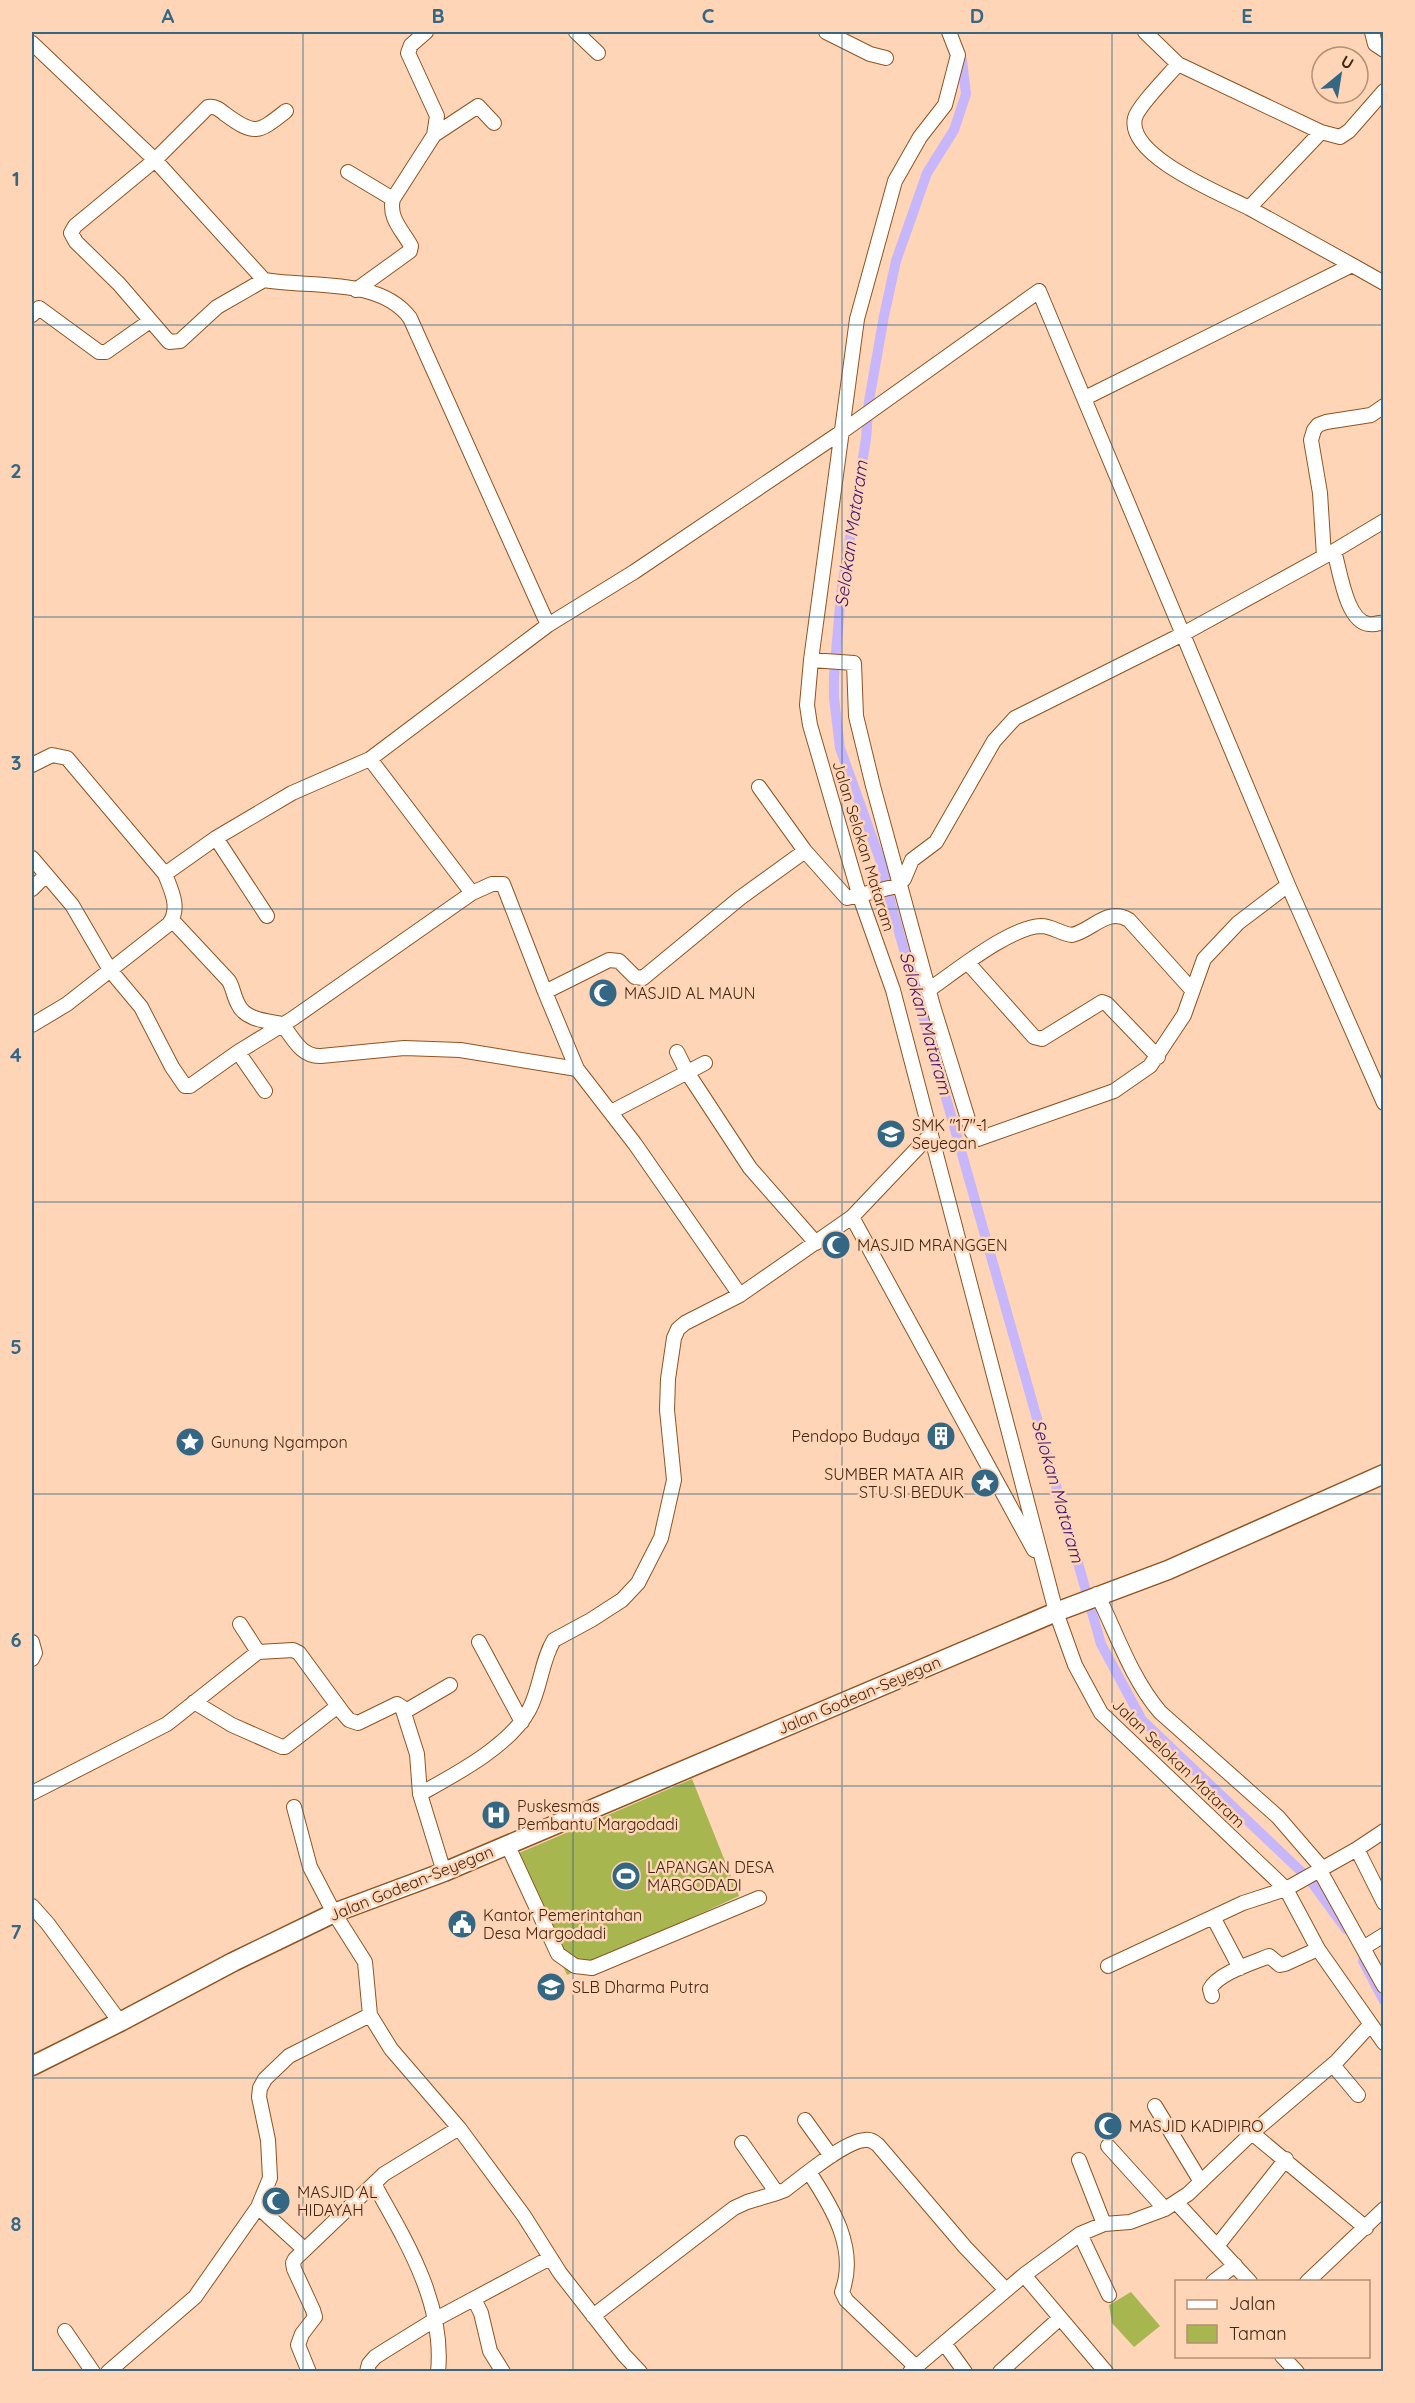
<svg xmlns="http://www.w3.org/2000/svg" width="1415" height="2403" font-family="Quicksand,sans-serif">
<style>
.green{fill:#a7b64f}
.lines{fill:none;stroke-linecap:round;stroke-linejoin:round}
.canal{stroke:#c8b6fa;stroke-width:10}
.minor-casing{stroke:#905320;stroke-width:16}
.major-casing{stroke:#905320;stroke-width:21}
.minor{stroke:#fff;stroke-width:14}
.major{stroke:#fff;stroke-width:18}
.grid{fill:none;stroke:#346784;stroke-width:1.5;stroke-opacity:0.55}
.labels{text-anchor:middle;dominant-baseline:central;stroke-width:5;stroke-linejoin:round;paint-order:stroke}
.street-label{font-size:16px;fill:#402611;stroke:#ffd5b7}
.poi-label{font-size:16px;fill:#402611;stroke:#ffd5b7;text-anchor:start}
.water-label{font-size:18px;font-style:italic;fill:#3b0e72;stroke:#ffd5b7}
.neatline{fill:none;stroke:#346784;stroke-width:2}
.grid-label{font-size:20px;text-anchor:middle;font-weight:bold;fill:#346784}
</style>
<rect width="100%" height="100%" fill="#ffd5b7"/>
<!-- green -->
<path class="green" d="M692,1779L739,1896L567,1975L512,1856Z
M1131,2292L1160,2326L1134,2347L1112,2323L1109,2305Z"/>
<g class="lines">
<!-- canal -->
<path class="canal" d="M962,60L966,94L954,130L927,173L896,261L884,316L869,401L866,439L841,594L834,676V698L840,748L883,868L891,904L1101,1644L1142,1720L1310,1880L1346,1929
M1363,1961L1384,2001"/>
<!-- minor casing -->
<g class="minor-casing">
<path id="minor" d="M576,32L598,53
M826,32L870,54L886,58
M949,32L958,55L945,105L920,137L895,181L857,319L811,660L807,705L810,725L860,897L893,990L1056,1612L1075,1665L1101,1713L1286,1889L1318,1949L1384,2043
M1145,32L1178,64L1321,132
M1372,32L1375,44L1384,50
M32,43L155,160L264,280C309,288 380,277 410,318L548,625
M1178,64C1169,75 1138,106 1135,118C1126,156 1222,194 1249,208
M434,135L478,106L494,123
M348,172L393,199
M1352,265L1384,283
M264,280L217,307L180,341L169,342L119,284L76,242L71,233L75,226L155,160L208,107C215,106 219,109 225,114C255,136 258,133 286,111
M356,290L410,251L411,246C403,231 388,218 393,199L434,135L437,116L408,53L411,45L426,32
M32,315L39,308L99,352H106L150,321
M1085,398L1352,265L1249,208L1321,132L1340,137L1349,131L1384,91
M1334,551C1340,570 1346,622 1369,624C1374,625 1379,623 1384,622
M1324,556L1320,493L1311,440L1314,430L1318,425L1326,422L1371,415L1384,406
M811,660L854,663L856,716L873,786L933,1006L972,1132L978,1139L1114,1091L1150,1066L1184,1015L1204,959L1238,923L1288,885
M370,759L472,893L492,884H503L545,992
M32,765L52,755L67,758L165,874
M759,787L805,851
M216,838L267,916
M32,858L72,905L110,970L141,1007L172,1067L185,1086H190L238,1052
M32,889L46,875
M172,920L229,981C233,988 234,997 238,1004C245,1020 267,1021 282,1024C293,1038 301,1057 321,1056L404,1048L460,1050L577,1069
M968,963L1034,1037L1042,1039L1102,1002L1107,1004L1158,1057
M930,989C956,971 1010,927 1041,926C1052,926 1061,934 1072,935C1093,930 1107,907 1129,920L1192,990
M32,1025L67,1004L169,924C181,908 171,890 165,874L216,838L292,793L370,759L548,625L634,572L840,433L1039,291L1288,885L1384,1103
M677,1052L687,1072L750,1168L816,1243
M265,1091L238,1052L292,1019L472,893
M611,1112L705,1063
M931,1134L852,1217L740,1295L635,1144L577,1069L545,992L609,960L619,961L635,977L643,978L740,898L805,851L847,898L897,886L904,879L912,860L936,842L994,741L1015,718L1183,634L1334,551L1384,521
M852,1217L1034,1550
M1097,1594C1117,1634 1131,1678 1160,1712L1278,1817L1322,1868
M240,1624L258,1652
M32,1642L35,1653L32,1659
M479,1642L522,1722
M194,1702L232,1725L282,1747H285L338,1706
M404,1712L450,1685
M32,1793L167,1724L258,1652L293,1650L299,1653L343,1713L349,1720L358,1723L397,1704L402,1707L417,1754L420,1794L444,1872
M420,1794C454,1775 510,1746 529,1710C541,1688 541,1661 554,1640L591,1620L622,1600L638,1583L661,1538L674,1480L667,1410L668,1379L674,1338L678,1329L685,1323L740,1295
M294,1807L310,1867L334,1913L365,1962L370,2015L391,2049L459,2128L524,2216L560,2273L624,2355L640,2372
M507,1844L558,1954L575,1966L592,1968L759,1898
M1357,1849L1384,1903
M1319,1869L1384,1986
M32,1906L48,1924L120,2022
M1213,1917L1240,1968
M1363,1948L1384,1935
M1108,1966L1243,1903L1286,1889L1357,1849L1384,1831
M1212,1996L1210,1989C1218,1973 1253,1963 1269,1956L1280,1965L1285,1964L1318,1949
M1333,2065L1358,2095
M1155,2106L1201,2182
M805,2120L831,2156
M1252,2133L1366,2228
M742,2143L777,2193L785,2190C802,2177 845,2141 865,2140C871,2139 874,2142 878,2145L965,2247L1006,2290
M1108,2146L1165,2209
M1079,2160L1104,2224
M809,2172C832,2207 858,2249 842,2292L846,2300L916,2367
M374,2184C406,2241 445,2304 438,2372
M1176,2202L1250,2282
M258,2207L304,2249
M1080,2234L1109,2295
M1217,2246L1286,2159
M1024,2275L1106,2372
M1213,2282L1235,2265
M1307,2282L1384,2209
M474,2299L481,2313L490,2351L503,2372
M593,2316L734,2208L747,2202L777,2193
M65,2331L93,2372
M944,2343L965,2372
M1282,2356L1297,2372
M108,2372L195,2297L258,2207L270,2178L268,2140L259,2097L260,2088L265,2079L289,2056L370,2015
M309,2372L298,2345L302,2334L315,2317L313,2310L294,2269L293,2263L295,2259L384,2174L459,2128
M367,2372L369,2364L375,2357L386,2350L436,2319L550,2258
M910,2372L1024,2275L1080,2234L1104,2224L1130,2222L1165,2209L1188,2194L1252,2133L1337,2061L1370,2025
M1000,2372L1060,2318"/>
</g>
<!-- major casing -->
<g class="major-casing">
<path id="major" d="M32,2066L120,2022L233,1962L334,1913L444,1872L1056,1612L1168,1570L1384,1474"/>
</g>
<!-- minor -->
<use href="#minor" class="minor"/>
<!-- major -->
<use href="#major" class="major"/>
</g>
<!-- grid -->
<path class="grid" d="M303,32V2372M573,32V2372M842,32V2372M1112,32V2372M32,325H1384M32,617H1384M32,909H1384M32,1202H1384M32,1494H1384M32,1786H1384M32,2078H1384"/>
<!-- icons -->
<defs>
<g id="mosque-disc" transform="scale(1.5)"><circle r="9.5" fill="#346784" stroke="#ffd5b7"/><path d="M3.5-4.9A6 6 0 1 0 3.5 4.9A5 5 0 1 1 3.5-4.9Z" fill="#fff"/></g>
<g id="school-disc" transform="scale(1.5)"><circle r="9.5" fill="#346784" stroke="#ffd5b7"/><path d="M0-5L7-2L0 1L-7-2ZM-4 1L0 2.5L4 1V4Q0 6-4 4Z" fill="#fff"/></g>
<g id="building-disc" transform="scale(1.5)"><circle r="9.5" fill="#346784" stroke="#ffd5b7"/><path d="M-4-6H4V6H1V3H-1V6H-4ZM-2.5-4.3h1.7v1.8h-1.7ZM.8-4.3h1.7v1.8H.8ZM-2.5-1h1.7V.8h-1.7ZM.8-1h1.7V.8H.8Z" fill="#fff"/></g>
<g id="sight-disc" transform="scale(1.5)"><circle r="9.5" fill="#346784" stroke="#ffd5b7"/><path d="M0-6L1.8-2.2L6-1.7L2.9 1.2L3.7 5.4L0 3.3L-3.7 5.4L-2.9 1.2L-6-1.7L-1.8-2.2Z" fill="#fff"/></g>
<g id="hospital-disc" transform="scale(1.5)"><circle r="9.5" fill="#346784" stroke="#ffd5b7"/><path d="M-5-5h3v3.5h4V-5h3V5h-3V1.5h-4V5h-3Z" fill="#fff"/></g>
<g id="stadium-disc" transform="scale(1.5)"><circle r="9.5" fill="#346784" stroke="#ffd5b7"/><path d="M0-5a6.5 5 0 1 0 0 10a6.5 5 0 1 0 0-10ZM-3.5-1.8h7v3.6h-7Z" fill="#fff"/></g>
<g id="civic-disc" transform="scale(1.5)"><circle r="9.5" fill="#346784" stroke="#ffd5b7"/><path d="M-.6-6.5H3V-4.5H.6V-3L4-1V1h2V6H-6V1h2V-1L-.6-3ZM-1.2 2.5V6h2.4V2.5Z" fill="#fff"/></g>
</defs>
<g fill-rule="evenodd">
<use href="#mosque-disc" x="603" y="993"/>
<use href="#school-disc" x="891" y="1134"/>
<use href="#mosque-disc" x="836" y="1245"/>
<use href="#building-disc" x="941" y="1436"/>
<use href="#sight-disc" x="190" y="1442"/>
<use href="#sight-disc" x="985" y="1483"/>
<use href="#hospital-disc" x="496" y="1815"/>
<use href="#stadium-disc" x="626" y="1876"/>
<use href="#civic-disc" x="462" y="1924"/>
<use href="#school-disc" x="551" y="1987"/>
<use href="#mosque-disc" x="1108" y="2126"/>
<use href="#mosque-disc" x="276" y="2201"/>
</g>
<g class="labels">
<!-- street labels -->
<g class="street-label">
<text transform="translate(864 846) rotate(73)">Jalan Selokan Mataram</text>
<text transform="translate(859 1695) rotate(-23)">Jalan Godean-Seyegan</text>
<text transform="translate(1179 1763) rotate(44)">Jalan Selokan Mataram</text>
<text transform="translate(411 1883) rotate(-22)">Jalan Godean-Seyegan</text>
</g>
<!-- poi labels -->
<g class="poi-label">
<text x="624" y="993">MASJID AL MAUN</text>
<text x="912" y="1125">SMK "17"-1<tspan x="912" dy="18">Seyegan</tspan></text>
<text x="857" y="1245">MASJID MRANGGEN</text>
<text x="920" y="1436" text-anchor="end">Pendopo Budaya</text>
<text x="211" y="1442">Gunung Ngampon</text>
<text x="964" y="1474" text-anchor="end">SUMBER MATA AIR<tspan x="964" dy="18">STU SI BEDUK</tspan></text>
<text x="517" y="1806">Puskesmas<tspan x="517" dy="18">Pembantu Margodadi</tspan></text>
<text x="647" y="1867">LAPANGAN DESA<tspan x="647" dy="18">MARGODADI</tspan></text>
<text x="483" y="1915">Kantor Pemerintahan<tspan x="483" dy="18">Desa Margodadi</tspan></text>
<text x="572" y="1987">SLB Dharma Putra</text>
<text x="1129" y="2126">MASJID KADIPIRO</text>
<text x="297" y="2192">MASJID AL<tspan x="297" dy="18">HIDAYAH</tspan></text>
</g>
<!-- water labels -->
<g class="water-label">
<text transform="translate(851 534) rotate(-82)">Selokan Mataram</text>
<text transform="translate(926 1023) rotate(74)">Selokan Mataram</text>
<text transform="translate(1058 1491) rotate(74)">Selokan Mataram</text>
</g>
</g>
<!-- border -->
<rect width="1415" height="2403" fill="none" stroke="#ffd5b7" stroke-width="66"/>
<!-- legend -->
<rect x="1175" y="2280" width="195" height="78" fill="#ffd5b7" stroke="#b38f75" stroke-width="1.5"/>
<rect x="1187" y="2300" width="30" height="9" fill="#ffffff" stroke="#b38f75" stroke-width="1.5"/>
<text x="1229" y="2310" font-size="18" fill="#402611">Jalan</text>
<rect x="1187" y="2325" width="30" height="18" fill="#a7b64f" stroke="#b38f75" stroke-width="1.5"/>
<text x="1229" y="2340" font-size="18" fill="#402611">Taman</text>
<!-- north arrow -->
<g transform="translate(1340 75) rotate(30)"><circle r="28" fill="#ffd5b7" stroke="#b38f75" stroke-width="1.5"/>
<path d="M0-4.5L10 22L0 15L-10 22Z" fill="#346784"/>
<text y="-9" font-size="16" font-weight="bold" text-anchor="middle" fill="#402611">U</text>
</g>
<rect x="33" y="33" width="1349" height="2337" class="neatline"/>
<g class="grid-label">
<text x="168" y="23">A</text>
<text x="438" y="23">B</text>
<text x="708" y="23">C</text>
<text x="977" y="23">D</text>
<text x="1247" y="23">E</text>
<text x="16" y="186">1</text>
<text x="16" y="478">2</text>
<text x="16" y="770">3</text>
<text x="16" y="1062">4</text>
<text x="16" y="1354">5</text>
<text x="16" y="1647">6</text>
<text x="16" y="1939">7</text>
<text x="16" y="2231">8</text>
</g>
</svg>
